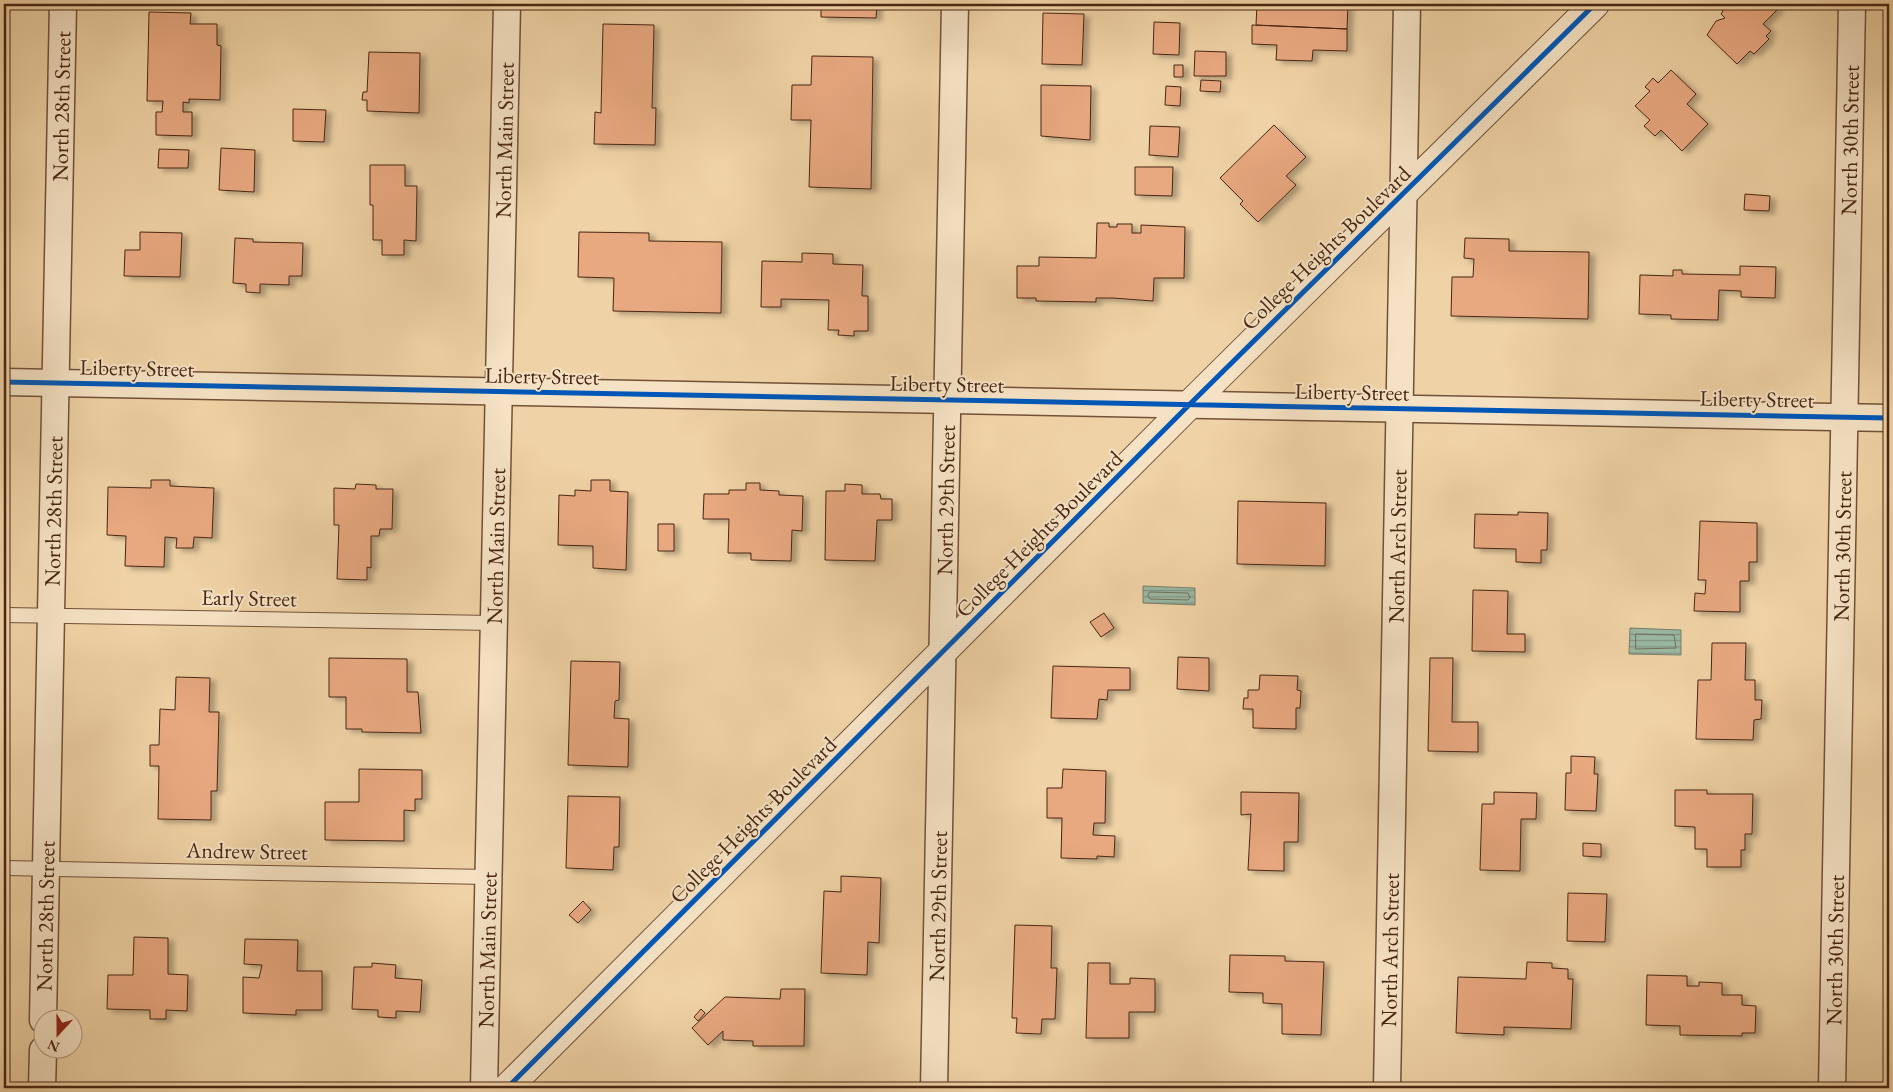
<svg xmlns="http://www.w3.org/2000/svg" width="1893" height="1092" font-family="'EB Garamond',serif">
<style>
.water{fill:url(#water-rules);stroke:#7a7e6a}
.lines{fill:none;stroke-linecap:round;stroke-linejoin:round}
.shore{stroke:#726f5c;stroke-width:1}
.building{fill:#e8a880;stroke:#492614;filter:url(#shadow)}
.service-casing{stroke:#725138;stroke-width:16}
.minor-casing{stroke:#725138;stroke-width:29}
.tertiary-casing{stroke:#725138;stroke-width:30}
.service{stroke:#f5e2c4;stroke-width:14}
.minor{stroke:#f5e2c4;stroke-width:26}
.tertiary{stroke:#f5e2c4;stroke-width:28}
.cycleway-casing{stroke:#f5e2c4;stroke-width:8}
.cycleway{stroke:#0057b8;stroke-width:5}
.labels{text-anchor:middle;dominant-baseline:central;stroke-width:4;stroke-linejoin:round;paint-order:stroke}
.street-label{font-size:22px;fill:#492614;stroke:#f5e2c4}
</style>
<defs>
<pattern id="water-rules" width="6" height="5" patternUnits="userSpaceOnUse" patternTransform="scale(1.25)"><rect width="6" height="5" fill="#9ab8a3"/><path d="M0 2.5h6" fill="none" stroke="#809584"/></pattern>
<filter id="shadow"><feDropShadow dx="5.5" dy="3" stdDeviation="2.5" flood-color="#0004"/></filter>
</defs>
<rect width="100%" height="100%" fill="#efd2a5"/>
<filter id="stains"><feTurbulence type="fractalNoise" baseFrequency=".004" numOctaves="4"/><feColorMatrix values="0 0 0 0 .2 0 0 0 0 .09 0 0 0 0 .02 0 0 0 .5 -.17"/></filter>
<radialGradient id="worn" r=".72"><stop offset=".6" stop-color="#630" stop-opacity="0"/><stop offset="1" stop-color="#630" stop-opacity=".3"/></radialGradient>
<!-- water -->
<path class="water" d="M1143,586L1195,588V605L1143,603Z
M1630,628L1681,630V655L1629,654Z"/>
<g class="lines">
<!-- shore -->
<path class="shore" d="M1150,592L1188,593L1190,598L1188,600L1150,599L1148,596Z
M1636,634L1674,635L1676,648L1636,649Z"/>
</g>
<!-- building -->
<path class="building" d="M821,4H877L876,18L821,17Z
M1257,4H1348L1347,29L1256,25Z
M1721,4H1735L1737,6L1739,4H1772L1778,9L1763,24L1771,31L1766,36L1769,39L1754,54L1750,51L1737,64L1707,35L1716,21L1725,18L1721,14L1723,11L1719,7Z
M149,12L191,13L190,24H217V45L221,46L220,100L189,99V103L183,102V112H192V136L156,135V112H162L163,101H147Z
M1043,13L1084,14L1082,65L1042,64Z
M1154,22L1180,23L1179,55L1153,54Z
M603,24L654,25L652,108H656L655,145L594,144L595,112L601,113Z
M1252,25L1347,29V51L1313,50L1312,61L1276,60L1277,45L1252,44Z
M1195,51L1226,52V76H1194Z
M369,52L420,53L419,113L367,111V100H362L363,92H367Z
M812,56L873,57L871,189L809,187L811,120H791L792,85H811Z
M1174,65H1183V77H1174Z
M1671,70L1696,94L1687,104L1708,124L1682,151L1661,130L1655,136L1644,126L1650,120L1635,106L1650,91L1645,87L1653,78L1658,83Z
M1201,80L1221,81L1220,92L1200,91Z
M1041,85L1091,86L1090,140L1041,136Z
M1166,86L1181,87L1180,106L1165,105Z
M293,109L326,110L324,142L293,141Z
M1274,125L1306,157L1286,176L1296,185L1258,222L1240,204L1243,201L1220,178Z
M1150,126L1180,127L1178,157L1149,155Z
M221,148L255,150L254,192L219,190Z
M159,149L189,150L188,168H158Z
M370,165H405V186H417L416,241L404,240V255H382V240H373V205H370Z
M1135,167H1173L1172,196L1135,195Z
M1745,194L1770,196L1769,211L1744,210Z
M1097,223H1109V227H1117V224H1132V233H1141V225L1185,227L1184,278H1154L1153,301L1113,298H1096V302L1036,301V298H1017V266H1039V257L1096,258Z
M140,232L182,233L180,277L124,276L125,250H140Z
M579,232L649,233V241L722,242L721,313L613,311L614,278L578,277Z
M235,238L253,239V242L303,243L302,276H289V285L260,284V293L246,292V284L233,283Z
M1465,238L1509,239V251L1589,252L1588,319L1451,316L1452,277H1473L1474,259L1464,258Z
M802,253L833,254V264L863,265L862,296H868V331H854V336L838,335L839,330H828L829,300L781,299V307H761L762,261L802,262Z
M1740,266L1776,267L1775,298L1741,297V291L1719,290L1718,320L1671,319V315L1639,314L1640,275L1673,276V270H1682V274L1740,275Z
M151,480H170V486L214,488L212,538L194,537L193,548H176L177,538L165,537L164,567L125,566L126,536L107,535L108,487L151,488Z
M591,480H610V491L628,492L626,570L593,568V546L558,545L559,495L575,496V490L591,491Z
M746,483H760V490L779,491V495L803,496L802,531L792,530L791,561L751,560V553H728L729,519H703L704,494H729V490H746Z
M356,484L376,485V489H393L392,529H380L379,536H371V568L367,567V580L337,579L339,525H334V488L355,489Z
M845,484L862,485V494H880L881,499H892V520H877L875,561L825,560L826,491H845Z
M1238,501L1326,503L1325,566L1237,564Z
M1518,512L1548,513L1547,550H1541V563L1516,562V549L1474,548L1475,514L1518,515Z
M1700,521L1757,523V562H1749V581H1740V612L1694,611L1695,593L1705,594L1706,580H1698Z
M658,524H674V551H658Z
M1473,590L1508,591L1507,634H1525V652L1472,651Z
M1104,613L1114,628L1101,637L1090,622Z
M1712,643H1746L1745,680H1755V700H1762L1761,719L1754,720L1753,740L1696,739L1698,680H1711Z
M1178,657L1209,658V691L1177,689Z
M329,658L407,659V692H418L421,733L362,732V729H346V697H329Z
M1430,658H1453L1452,722H1478V752L1428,751Z
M571,661L620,662L619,700L615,701L614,718L629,719L628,767L568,765Z
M1053,666L1130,668V690H1108L1107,700L1099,699L1097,719L1051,718Z
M1260,675L1298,676L1297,690L1301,691L1300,708H1296V729L1253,728V709H1243L1244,698H1248V690H1259Z
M176,677L210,678L209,712H219L217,791H211V820L158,819L159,766H150V745H159L160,709L175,710Z
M1571,756L1595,757L1594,774H1598L1596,811L1565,810L1566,773H1571Z
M359,769L422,770V799H415V811L404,810V841L325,840V802H359Z
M1063,769L1106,771L1105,823H1094L1093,835L1115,836L1114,857L1097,856V859L1061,858L1062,818H1047V788H1062Z
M1675,790H1707V794H1753L1752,834H1745V850H1741V867H1707V849H1695V827L1675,826Z
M1241,792L1299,793L1298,842H1284V871L1248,870L1251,814L1241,815Z
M1494,792L1537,793L1536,819H1521L1520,871L1480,870L1482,804H1494Z
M568,796L620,797L619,847H614L613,870L566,868Z
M1583,843L1601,844V857L1583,856Z
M841,876L881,878L879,943L868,942L867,975L821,973L824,891L841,892Z
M1568,893L1607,894L1605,942L1567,941Z
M583,901L591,910L578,923L569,915Z
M1015,925L1052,926L1051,968H1057L1055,1019H1042L1041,1034L1016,1033L1017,1018H1012Z
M134,937L168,938V974L188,975L187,1011L166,1010V1019H150V1010L107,1009L108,975H133Z
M245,939L298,940L297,971H322V1010H296V1015L243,1013V977L259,978L262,965L244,964Z
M1230,955L1285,956V961L1324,962L1321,1035L1282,1034V1004L1263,1003V993L1229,992Z
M1527,962L1552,963V968L1568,969V979H1573L1571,1029L1504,1027V1035L1456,1033L1458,977L1526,979Z
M372,963L396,965L395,978L422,980L420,1012L396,1011V1018L378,1017V1010L352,1009L354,967H372Z
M1088,963H1110V984H1130V978L1155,979V1012H1129V1038H1086Z
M1647,975L1687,976V986H1699V982L1722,983V995H1742V1005L1756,1006L1755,1033H1742V1036L1680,1035V1026L1646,1025Z
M781,989H805L804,1046H753V1041L723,1040V1031L708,1045L692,1028L725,997L780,999Z
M701,1009L705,1013L698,1021L694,1017Z"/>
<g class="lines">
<!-- service casing -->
<g class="service-casing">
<path id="service" d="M4,615L494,623
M4,868L489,877"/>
</g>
<!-- minor casing -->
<g class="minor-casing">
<g id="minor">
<path d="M4,382L1889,418"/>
<path id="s1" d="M43,1020L63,4"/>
<path d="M42,1088L43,1050"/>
<path id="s2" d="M484,1088L507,4"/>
<path id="s3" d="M934,1088L955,4"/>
<path id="s4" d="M1387,1088L1407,4"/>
<path id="s5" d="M1832,1088L1852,4"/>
</g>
</g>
<!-- tertiary casing -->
<g class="tertiary-casing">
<path id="tertiary" d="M507,1088L1189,405L1595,4"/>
</g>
<!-- service -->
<use href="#service" class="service"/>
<!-- minor -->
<use href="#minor" class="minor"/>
<!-- tertiary -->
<use href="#tertiary" class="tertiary"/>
<!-- cycleway casing -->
<g class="cycleway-casing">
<path id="cycleway" d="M4,382L1889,418
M507,1088L1189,405L1595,4"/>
</g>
<!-- cycleway -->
<use href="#cycleway" class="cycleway"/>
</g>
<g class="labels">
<!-- street labels -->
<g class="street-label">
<text stroke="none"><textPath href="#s1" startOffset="914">North 28th Street</textPath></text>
<text stroke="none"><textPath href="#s2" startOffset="948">North Main Street</textPath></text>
<text stroke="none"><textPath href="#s5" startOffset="948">North 30th Street</textPath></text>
<text transform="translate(1326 248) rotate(-44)">College Heights Boulevard</text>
<text transform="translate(137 368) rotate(1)">Liberty Street</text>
<text transform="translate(542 376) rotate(1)">Liberty Street</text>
<text transform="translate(947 384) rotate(1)">Liberty Street</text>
<text transform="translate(1352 392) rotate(1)">Liberty Street</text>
<text transform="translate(1757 399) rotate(1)">Liberty Street</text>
<text stroke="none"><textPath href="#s3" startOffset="588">North 29th Street</textPath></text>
<text stroke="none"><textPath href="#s1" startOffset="509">North 28th Street</textPath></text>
<text transform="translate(1039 534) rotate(-45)">College Heights Boulevard</text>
<text stroke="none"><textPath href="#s2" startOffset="542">North Main Street</textPath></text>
<text stroke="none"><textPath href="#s4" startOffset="542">North Arch Street</textPath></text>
<text stroke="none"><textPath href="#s5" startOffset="542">North 30th Street</textPath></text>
<text transform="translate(249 598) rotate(1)">Early Street</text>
<text transform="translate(753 820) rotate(-45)">College Heights Boulevard</text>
<text transform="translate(247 851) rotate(1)">Andrew Street</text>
<text stroke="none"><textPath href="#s3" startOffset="182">North 29th Street</textPath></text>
<text stroke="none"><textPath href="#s1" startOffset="104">North 28th Street</textPath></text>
<text stroke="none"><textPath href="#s2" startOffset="138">North Main Street</textPath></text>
<text stroke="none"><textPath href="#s4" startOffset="138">North Arch Street</textPath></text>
<text stroke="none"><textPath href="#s5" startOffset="138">North 30th Street</textPath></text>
</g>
</g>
<!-- margin -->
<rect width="1893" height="1092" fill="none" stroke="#efd2a5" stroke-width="20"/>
<rect x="5" y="5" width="1883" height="1082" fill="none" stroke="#492614" stroke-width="2.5"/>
<rect x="10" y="10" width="1873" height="1072" fill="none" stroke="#492614"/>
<!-- north arrow -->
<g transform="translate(58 1034) rotate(201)"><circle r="24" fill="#f5e2c4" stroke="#b0977e"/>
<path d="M0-4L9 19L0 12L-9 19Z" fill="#8f2418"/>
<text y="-8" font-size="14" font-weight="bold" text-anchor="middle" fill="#492614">N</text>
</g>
<rect width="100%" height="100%" filter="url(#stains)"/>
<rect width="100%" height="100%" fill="url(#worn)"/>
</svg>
